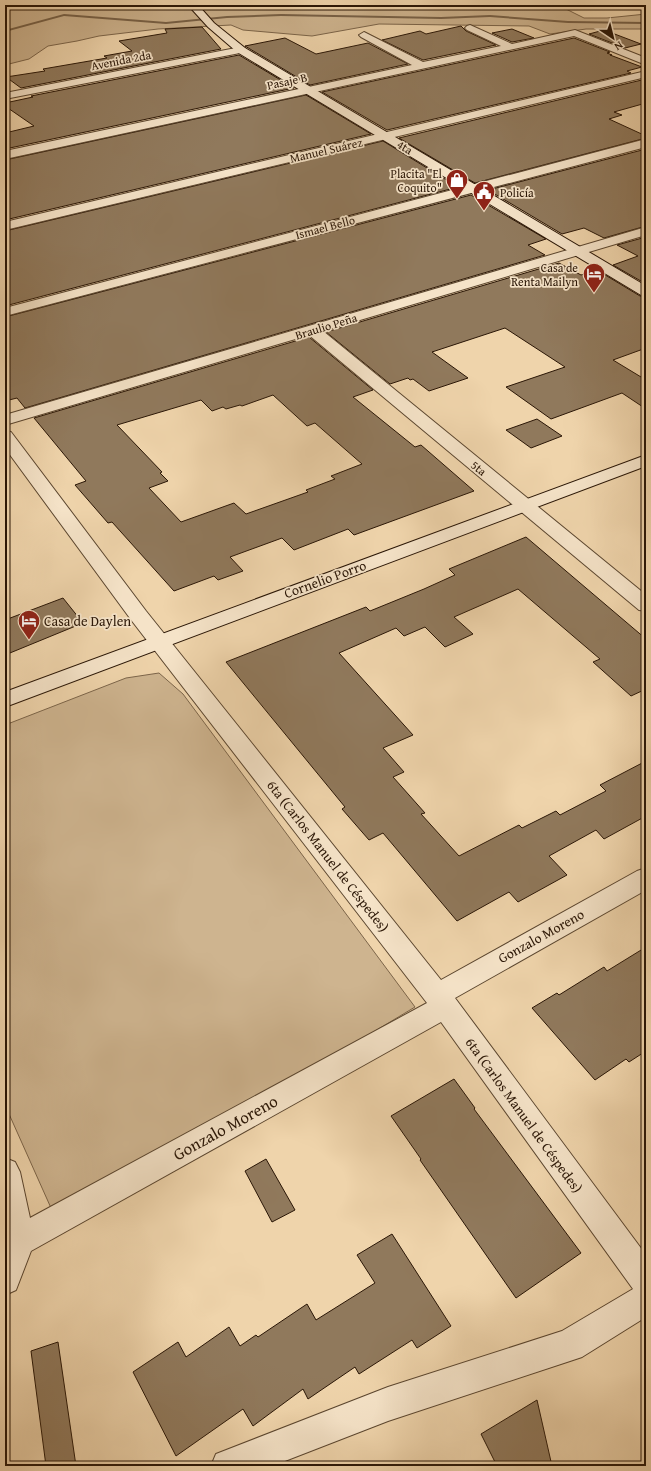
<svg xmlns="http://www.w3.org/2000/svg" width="651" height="1471" font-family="'Gentium Book Plus',serif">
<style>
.green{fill:#ceb48f;stroke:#7c654a}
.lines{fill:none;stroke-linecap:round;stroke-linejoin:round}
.stream{fill:#786147;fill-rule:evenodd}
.building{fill:#90795c;stroke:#2a1606;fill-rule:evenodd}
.street-casing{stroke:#5b462f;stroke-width:2}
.secondary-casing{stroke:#2a1606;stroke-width:2}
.street{fill:#f5e3c8;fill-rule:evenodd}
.secondary{fill:#f5e3c8;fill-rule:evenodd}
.labels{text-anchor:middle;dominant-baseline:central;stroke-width:3.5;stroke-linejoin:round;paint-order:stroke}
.far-street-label{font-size:12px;fill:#2a1606;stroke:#f5e3c8}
.far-poi-label{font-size:12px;fill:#2a1606;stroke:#f5e3c8;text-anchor:end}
.street-label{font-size:14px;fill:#2a1606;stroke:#f5e3c8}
.poi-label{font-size:14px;fill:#2a1606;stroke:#f5e3c8;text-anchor:start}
.near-street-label{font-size:17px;fill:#2a1606;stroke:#f5e3c8}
</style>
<rect width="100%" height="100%" fill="#efd4ab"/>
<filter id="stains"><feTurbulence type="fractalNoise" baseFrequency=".005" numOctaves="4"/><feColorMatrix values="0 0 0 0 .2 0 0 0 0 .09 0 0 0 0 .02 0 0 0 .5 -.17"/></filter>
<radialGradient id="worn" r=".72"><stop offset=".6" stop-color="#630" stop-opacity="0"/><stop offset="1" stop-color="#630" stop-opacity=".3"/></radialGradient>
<!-- green -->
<path class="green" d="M5,5H488L497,9L528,5H558L584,18H607L646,14V29H586L550,34L529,26L379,24L312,36L243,30L231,25L158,29L99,36L77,41L48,46L29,59L5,65Z
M159,673L183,694L415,1007L340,1052L51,1208L5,1105V725L126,678Z"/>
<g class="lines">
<!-- stream -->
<path class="stream" d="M64,14L166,22L227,16L281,14L441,17L490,15L568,21L646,22V24L568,23L490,17L441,19L281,16L227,18L166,24L64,16L5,32V30Z"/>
</g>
<!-- building -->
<path class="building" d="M461,26L466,31L496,45L423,60L382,40L420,31L426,34Z
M202,27L221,49L21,88L6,77L45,71L43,69L107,58L104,56L132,51L119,41L167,33L165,29Z
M512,29L534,38L512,42L492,33Z
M604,30L641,44L625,48L589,34Z
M285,38L316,54L368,43L408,64L310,85L245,46Z
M574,38L610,52L607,53L612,55H610L642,67L627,71L631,73L387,130L322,92Z
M239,55L294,88L5,149V133L34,126L5,106V103L33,97L31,96Z
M646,79V103L614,112L622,115L609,119L646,136V138L475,183L399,138Z
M306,95L371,134L5,220V160Z
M383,141L458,187L5,306V231Z
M646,149V226L604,238L584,228L562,234L488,190Z
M471,195L546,239L528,245L545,255L25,408L17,398L5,401V317Z
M646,237V284L613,265L638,256L617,245Z
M559,263L581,275L597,270L640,296L646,297V348L613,360L646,380V409L622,393L551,419L506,387L565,367L505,328L432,352L468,378L429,391L413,379L410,380L408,378L390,384L326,332Z
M309,337L373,390L353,397L415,447L421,445L474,491L354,535L348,529L294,550L282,538L230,557L243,571L218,580L214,576L174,591L112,522L108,523L75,485L86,481L34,418ZM273,395L307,426L315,423L362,464L331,476L335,479L306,490L308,492L246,514L234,503L181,522L149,488L168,481L160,473L162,472L117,425L201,400L212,411L223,407L226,409L240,405L242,406Z
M537,419L562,436L531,448L506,430Z
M526,537L646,639V689L631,696L593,662L600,659L518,589L454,617L473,634L445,647L425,627L404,636L396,628L339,653L413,735L383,748L404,772L393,777L425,813L421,814L459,856L519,825L522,828L556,811L560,815L606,791L600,785L646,761V816L604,839L596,830L549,856L567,875L518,902L509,892L457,921L383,833L369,840L342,809L345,807L226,662L366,607L370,611L424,589L455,575L449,569Z
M63,598L83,623L5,655V620Z
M646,947V1051L629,1062L626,1059L595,1080L532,1008L557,993L559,995L604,967L607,971Z
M454,1079L475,1108L474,1109L581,1253L516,1298L420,1160L421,1159L391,1116Z
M266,1159L295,1210L272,1222L245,1171Z
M392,1234L451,1326L417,1348L412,1340L359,1374L355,1367L308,1399L303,1389L253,1426L243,1409L176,1456L133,1372L178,1342L186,1357L229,1327L240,1346L256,1335L258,1337L307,1304L316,1320L375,1283L357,1255Z
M58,1342L76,1466H46L31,1351Z
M537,1400L552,1466H497L481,1434Z"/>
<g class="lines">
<!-- street casing -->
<g class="street-casing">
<path id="street" d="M470,25L512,44L575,30L646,58V65L574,36L5,159V151L412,65L361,37L359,35L364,32L423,62L501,46L467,30L465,28L467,26Z
M241,47L245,48L246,50L245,52L5,99V93Z
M646,71V77L5,230V222Z
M646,139V147L5,316V308Z
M646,227V235L323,331L646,595V611L639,610L309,335L5,425V415Z
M5,431L11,432L146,611L441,980L637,871L646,868V890L455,998L646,1255V1317L582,1357L570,1361L388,1421L272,1466H211L216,1454L388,1387L562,1331L633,1289L441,1022L31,1251L16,1290L5,1295V1158L15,1162L20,1172L30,1218L427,1003L132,621L5,448Z"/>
</g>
<!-- secondary casing -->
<g class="secondary-casing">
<path id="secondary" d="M188,5H198L214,23L245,48L646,286V296L641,295L237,52L208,27Z
M646,455V466L5,707V692Z"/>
</g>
<!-- street -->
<use href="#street" class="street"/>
<!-- secondary -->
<use href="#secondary" class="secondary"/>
</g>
<!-- icons -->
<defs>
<g id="shop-pin" transform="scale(1.15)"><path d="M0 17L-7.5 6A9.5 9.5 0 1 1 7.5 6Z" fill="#8f2418" stroke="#f5e3c8"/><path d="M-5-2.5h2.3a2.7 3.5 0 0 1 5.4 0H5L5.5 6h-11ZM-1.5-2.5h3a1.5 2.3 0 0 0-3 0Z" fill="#fff"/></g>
<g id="civic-pin" transform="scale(1.15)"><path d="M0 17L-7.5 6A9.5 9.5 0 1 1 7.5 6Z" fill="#8f2418" stroke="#f5e3c8"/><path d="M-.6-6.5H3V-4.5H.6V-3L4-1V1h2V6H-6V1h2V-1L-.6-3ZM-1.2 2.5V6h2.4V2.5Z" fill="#fff"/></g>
<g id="hotel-pin" transform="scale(1.15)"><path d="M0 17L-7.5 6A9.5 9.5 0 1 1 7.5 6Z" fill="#8f2418" stroke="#f5e3c8"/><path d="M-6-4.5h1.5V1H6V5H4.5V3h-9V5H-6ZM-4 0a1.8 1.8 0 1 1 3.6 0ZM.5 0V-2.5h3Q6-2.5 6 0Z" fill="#fff"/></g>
</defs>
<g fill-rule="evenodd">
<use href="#shop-pin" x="457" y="180"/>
<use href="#civic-pin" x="484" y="192"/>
<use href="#hotel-pin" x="594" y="274"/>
<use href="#hotel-pin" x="29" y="621"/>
</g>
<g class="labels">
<!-- far-street labels -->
<g class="far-street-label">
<text transform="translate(121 60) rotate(-11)">Avenida 2da</text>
<text transform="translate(287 81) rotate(-12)">Pasaje B</text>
<text transform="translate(405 147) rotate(31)">4ta</text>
<text transform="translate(326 150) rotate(-13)">Manuel Suárez</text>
<text transform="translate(325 227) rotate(-15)">Ismael Bello</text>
<text transform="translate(326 326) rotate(-17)">Braulio Peña</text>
<text transform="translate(479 468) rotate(39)">5ta</text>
</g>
<!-- far-poi labels -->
<g class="far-poi-label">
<text x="442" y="173">Placita "El<tspan x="442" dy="14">Coquito"</tspan></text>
<text x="500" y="192" text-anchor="start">Policía</text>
<text x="578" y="267">Casa de<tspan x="578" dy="14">Renta Mailyn</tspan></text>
</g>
<!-- street labels -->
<g class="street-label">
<text transform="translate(325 579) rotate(-20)">Cornelio Porro</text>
<text transform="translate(328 856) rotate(52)">6ta (Carlos Manuel de Céspedes)</text>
<text transform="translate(541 936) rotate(-29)">Gonzalo Moreno</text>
<text transform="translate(524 1115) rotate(54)">6ta (Carlos Manuel de Céspedes)</text>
</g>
<!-- poi labels -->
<g class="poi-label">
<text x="44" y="621">Casa de Daylen</text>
</g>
<!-- near-street labels -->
<g class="near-street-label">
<text transform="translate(225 1127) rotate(-29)">Gonzalo Moreno</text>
</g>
</g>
<!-- margin -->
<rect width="651" height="1471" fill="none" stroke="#efd4ab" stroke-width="20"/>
<rect x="6" y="6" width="639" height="1459" fill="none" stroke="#2a1606" stroke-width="2"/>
<rect x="10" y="10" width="631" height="1451" fill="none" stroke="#2a1606"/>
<!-- north arrow -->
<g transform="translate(613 38) rotate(145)" stroke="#f5e3c8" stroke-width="3" paint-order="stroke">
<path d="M0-3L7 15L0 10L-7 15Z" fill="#2a1606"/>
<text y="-6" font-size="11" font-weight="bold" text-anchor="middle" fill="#2a1606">N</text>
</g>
<rect width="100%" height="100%" filter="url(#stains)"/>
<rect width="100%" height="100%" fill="url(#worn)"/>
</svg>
